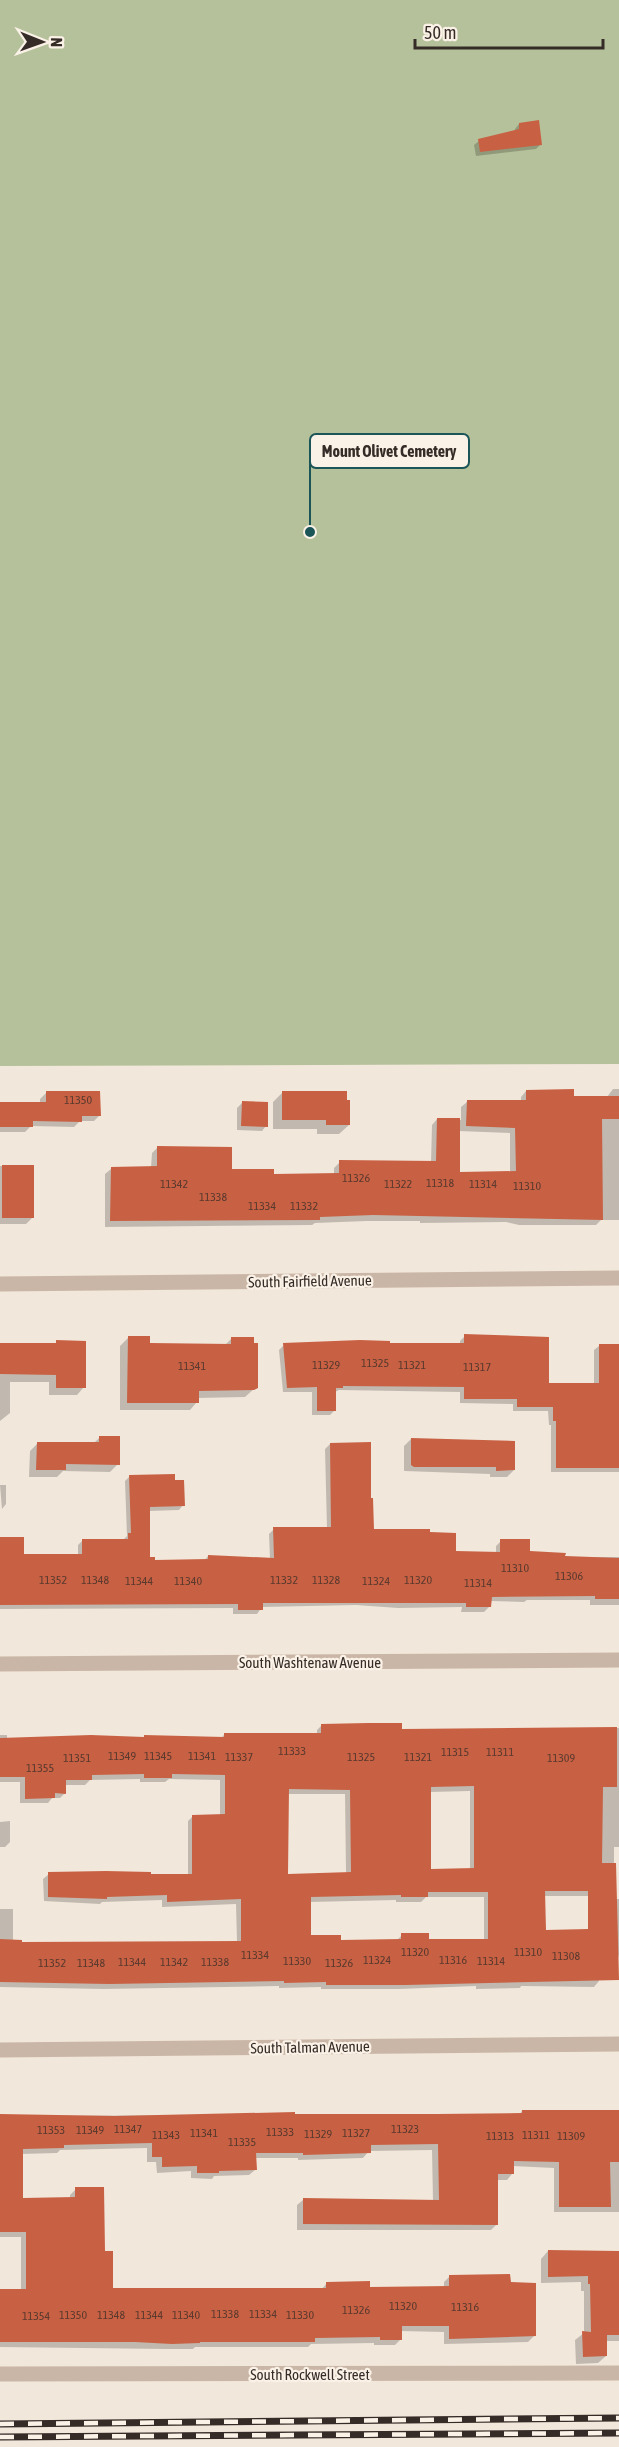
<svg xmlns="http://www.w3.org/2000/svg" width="619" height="2447" font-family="'Asap Condensed',sans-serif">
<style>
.green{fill:#b5c19a}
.shadow{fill:#0003;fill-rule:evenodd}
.building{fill:#c86143;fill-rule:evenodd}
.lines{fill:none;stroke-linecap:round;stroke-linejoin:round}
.minor{stroke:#cab6a6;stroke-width:15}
.rail-casing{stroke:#362c27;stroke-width:7}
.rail{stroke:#faf1e7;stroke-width:4.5;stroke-dasharray:14;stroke-linecap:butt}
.labels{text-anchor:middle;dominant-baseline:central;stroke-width:4.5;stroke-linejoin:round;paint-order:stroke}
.number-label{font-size:12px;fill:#5a392e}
.street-label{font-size:15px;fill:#362c27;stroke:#faf1e7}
.leader{fill:none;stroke:#1c5558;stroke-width:2}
.callout-dot{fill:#1c5558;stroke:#faf1e7;stroke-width:2}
.callout{fill:#faf1e7;stroke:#1c5558;stroke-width:2}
.callout-label{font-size:16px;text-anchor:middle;font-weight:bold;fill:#362c27}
</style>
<rect width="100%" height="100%" fill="#f2e7db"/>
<!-- green -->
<path class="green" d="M0,0H619V1064L0,1066Z"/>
<!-- shadow -->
<path class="shadow" d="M519,124L540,145L536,149L476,156L474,145L479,141L515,132V129Z
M613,1089H619V1220H601L596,1225H519L506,1222L420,1223V1221H367L315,1223L312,1225L105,1227V1174L111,1169L151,1168L152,1153L157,1148L230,1171L273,1175H334V1168L340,1162H431L432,1125L437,1119L461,1120V1107L467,1102H521V1097L526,1091L572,1098L607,1097ZM458,1131L510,1133V1173H458Z
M283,1092L349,1125L339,1134H317V1129H273V1102Z
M46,1093L100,1115L94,1121H80L74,1127L31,1126L25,1132H0V1103H40V1099Z
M242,1103L266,1126L262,1131L237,1130V1108Z
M0,1166H33L32,1218L26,1224H0Z
M465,1336L547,1385L594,1384V1350L599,1346H619V1472H551V1425H549L548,1411H513V1404L460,1403V1392L339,1390L335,1392V1410L330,1415H312V1392H283L279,1350L284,1345L460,1344V1341Z
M128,1338L149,1344L225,1345L231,1339L256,1387L245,1397L197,1398V1402L190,1410H120V1346Z
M0,1344L84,1387L77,1395H49V1382H10V1413L0,1421Z
M99,1438L118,1464L110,1472L63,1471L57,1477H29L30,1451L37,1444L94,1443Z
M411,1439L467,1440L514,1470L507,1477H490V1474L404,1471V1446Z
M330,1444L372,1531L428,1534L455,1553H496V1546L501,1541L529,1553L564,1557H619V1605H590V1600H527L524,1602L490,1601L489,1607L484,1612H461L462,1607L398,1608L356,1605L262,1607L257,1614H233V1608L0,1609V1538L23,1555L78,1556V1545L83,1540L124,1539L127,1536L125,1481L130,1476L183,1505L179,1510L148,1511V1559L153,1561H204L208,1556L270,1559L269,1534L274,1529H327L325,1449Z
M0,1485H6V1504L2,1509Z
M322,1725L401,1731L619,1728V1847H614V1869L596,1896H544V1931L600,1930L599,1981L594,1987L521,1986L520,1988L476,1989V1986L399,1989H321V1987L279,1988V1986L103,1989L0,1987V1909H13V1941L21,1944L237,1942L236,1904L162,1907V1900L102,1902L100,1904L44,1901L43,1879L49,1874L188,1875V1821L193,1816L220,1815V1780L169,1779L165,1782H140V1779L90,1780L85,1785H65V1793L60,1798H52L48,1803H20V1782H0V1735H7V1739L142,1738L145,1736L221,1738L225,1734H317V1730ZM470,1791V1870L430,1871V1792ZM287,1794H345L346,1874L287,1875ZM426,1897H484V1941L427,1940L402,1935L396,1941H340L309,1937V1902L396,1900V1902H421Z
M10,1821V1842L5,1847H0V1822Z
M611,1899H619V1958L604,1906Z
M619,2110V2212H554V2168L512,2166V2174L507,2180H496L497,2224L491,2230H297V2205L303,2200L433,2201L432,2150L369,2151L363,2158L298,2160V2158H255V2170L249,2175L214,2176L212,2179L191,2178V2171L157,2173L156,2162H147V2148L60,2150L57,2153L21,2154V2199L70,2198V2195L76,2189L103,2253L112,2289L321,2290L327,2283L369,2288H444V2282L450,2276L509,2284L534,2336L528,2342L444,2344V2332L400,2331L401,2339L395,2345H374V2343L311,2344L308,2347H195L193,2349H166L0,2347V2291H21V2237H0V2116L520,2114L522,2111Z
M548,2251L619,2252V2341H606V2356L598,2363L576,2364L575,2340L584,2333V2291H581V2282L541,2283V2259Z"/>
<!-- building -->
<path class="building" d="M539,120L542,145L480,152L478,139L519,129V123Z
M574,1089V1096H619V1119H602L603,1220L373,1215L320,1217V1220L110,1221L111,1167L157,1166V1146L232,1147V1169H274V1174L339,1173V1160L436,1161L437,1118H460V1172L516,1171L515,1128L466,1126L467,1100H526V1090Z
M46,1091H100L101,1116H82V1122L33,1121V1127H0V1102H46Z
M282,1091H347V1100H350V1125H326V1120H282Z
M242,1101L268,1102V1127L241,1126Z
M2,1165H34V1218H2Z
M464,1334L549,1337V1383H599V1344H619V1468H556V1421H553V1407H517V1399H464V1387L343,1386V1388H336V1411H317V1387L287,1388L283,1343L360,1340L390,1341V1343H464Z
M128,1336H150V1343L231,1344V1337H254V1343H258V1388L254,1390L199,1391V1403H127Z
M56,1340L86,1341V1388H56V1375L0,1374V1343H56Z
M99,1436H120V1465L66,1464V1470H36L37,1442H99Z
M411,1438L515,1441V1470L496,1471V1467H414L411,1465Z
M371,1442V1498H373L374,1529H430V1532L456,1533V1551L500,1552V1539H530V1551L566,1553L565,1556L619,1558V1599H595V1596L492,1597L491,1607H466V1603H263V1610H238V1604L0,1605V1537H24V1554H82V1539H128V1533H131L129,1475L175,1474V1480H184L185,1506L150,1507V1557H155V1560L208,1559V1555L274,1558L273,1527H331L330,1443Z
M368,1723H402V1729L617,1727V1787H603L602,1863H616L619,1980L405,1985H326V1982L284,1983V1981L109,1984L0,1982V1939L22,1940V1942L241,1941V1899L167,1902V1895L107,1897V1899L48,1897V1872L106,1871L151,1872V1874H192V1815L225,1814V1775L172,1774V1778H144V1774L92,1775V1780H66V1794L55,1793V1798L25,1799V1777H0V1738L91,1735L144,1737V1735L224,1737V1733H321V1724ZM474,1786V1868L431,1869V1787ZM289,1789L350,1790L351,1872L288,1874ZM545,1891H588V1929L546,1930ZM428,1892H488V1939H429V1933H401V1939L341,1940V1935H311V1897L401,1895V1897H428Z
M522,2110H619V2162H610L611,2207H559V2162L514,2161V2174H498V2225L303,2224V2198L439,2200L438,2144L371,2145V2153L303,2155V2153H256L257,2170L219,2171V2173H197V2166L162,2167V2157H152V2143L64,2145V2148L23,2149V2198L75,2197V2187H104L105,2251H113V2288H326V2282L370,2281V2287L449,2286V2275L510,2274L511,2282L536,2283V2336L449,2339V2326H402V2340H380V2337L315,2338V2342H200V2343L172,2344L135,2342H0V2289H26V2232H0V2114L115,2116L295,2112V2114H437L522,2113Z
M548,2250L619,2251V2335H607V2356L583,2357L582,2331L591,2332L590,2284H588V2276L548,2277Z"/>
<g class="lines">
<!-- minor -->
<path class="minor" d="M0,1284L619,1278
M0,1664L619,1660
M0,2050L619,2044
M0,2374L619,2373"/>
<!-- rail casing -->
<g class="rail-casing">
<path id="rail" d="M0,2424L619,2418
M0,2437L619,2433"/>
</g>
<!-- rail -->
<use href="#rail" class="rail"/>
</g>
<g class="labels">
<!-- number labels -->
<g class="number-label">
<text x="78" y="1100">11350</text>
<text x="356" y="1178">11326</text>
<text x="440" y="1183">11318</text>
<text x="174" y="1184">11342</text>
<text x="398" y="1184">11322</text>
<text x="483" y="1184">11314</text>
<text x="527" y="1186">11310</text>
<text x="213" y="1197">11338</text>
<text x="262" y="1206">11334</text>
<text x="304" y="1206">11332</text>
<text x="375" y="1363">11325</text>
<text x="326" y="1365">11329</text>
<text x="412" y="1365">11321</text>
<text x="192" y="1366">11341</text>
<text x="477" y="1367">11317</text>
<text x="515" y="1568">11310</text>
<text x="569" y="1576">11306</text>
<text x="53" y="1580">11352</text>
<text x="95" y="1580">11348</text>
<text x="284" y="1580">11332</text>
<text x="326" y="1580">11328</text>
<text x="418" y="1580">11320</text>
<text x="139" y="1581">11344</text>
<text x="188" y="1581">11340</text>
<text x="376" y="1581">11324</text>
<text x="478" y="1583">11314</text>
<text x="292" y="1751">11333</text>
<text x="455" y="1752">11315</text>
<text x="500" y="1752">11311</text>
<text x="122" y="1756">11349</text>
<text x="158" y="1756">11345</text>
<text x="202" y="1756">11341</text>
<text x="239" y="1757">11337</text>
<text x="361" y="1757">11325</text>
<text x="418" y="1757">11321</text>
<text x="77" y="1758">11351</text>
<text x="561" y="1758">11309</text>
<text x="40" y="1768">11355</text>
<text x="415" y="1952">11320</text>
<text x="528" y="1952">11310</text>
<text x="255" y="1955">11334</text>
<text x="566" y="1956">11308</text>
<text x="377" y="1960">11324</text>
<text x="453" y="1960">11316</text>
<text x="297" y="1961">11330</text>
<text x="491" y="1961">11314</text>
<text x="132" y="1962">11344</text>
<text x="174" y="1962">11342</text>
<text x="215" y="1962">11338</text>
<text x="52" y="1963">11352</text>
<text x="91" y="1963">11348</text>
<text x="339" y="1963">11326</text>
<text x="128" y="2129">11347</text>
<text x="405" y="2129">11323</text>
<text x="51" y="2130">11353</text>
<text x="90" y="2130">11349</text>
<text x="280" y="2132">11333</text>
<text x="204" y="2133">11341</text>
<text x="356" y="2133">11327</text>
<text x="318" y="2134">11329</text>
<text x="166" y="2135">11343</text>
<text x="536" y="2135">11311</text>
<text x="500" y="2136">11313</text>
<text x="571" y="2136">11309</text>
<text x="242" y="2142">11335</text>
<text x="403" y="2306">11320</text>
<text x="465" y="2307">11316</text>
<text x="356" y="2310">11326</text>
<text x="225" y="2314">11338</text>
<text x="263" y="2314">11334</text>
<text x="73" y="2315">11350</text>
<text x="111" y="2315">11348</text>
<text x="149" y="2315">11344</text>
<text x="186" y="2315">11340</text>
<text x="300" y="2315">11330</text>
<text x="36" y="2316">11354</text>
</g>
<!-- street labels -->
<g class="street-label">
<text transform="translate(310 1281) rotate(-1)">South Fairfield Avenue</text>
<text x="310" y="1662">South Washtenaw Avenue</text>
<text transform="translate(310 2047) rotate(-1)">South Talman Avenue</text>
<text x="310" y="2374">South Rockwell Street</text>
</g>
</g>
<!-- callouts -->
<path class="leader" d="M310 532L310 451"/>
<circle class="callout-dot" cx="310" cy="532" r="6"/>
<rect class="callout" x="310" y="434" width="159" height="34" rx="6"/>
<g class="callout-label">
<text x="389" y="457">Mount Olivet Cemetery</text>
</g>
<!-- north arrow -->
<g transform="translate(42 42) rotate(91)" stroke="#faf1e7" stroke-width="4.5" paint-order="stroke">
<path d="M0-4.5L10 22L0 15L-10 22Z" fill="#362c27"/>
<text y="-9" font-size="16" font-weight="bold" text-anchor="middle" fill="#362c27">N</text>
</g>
<!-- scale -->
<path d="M415 39v9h188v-9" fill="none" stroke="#362c27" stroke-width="3"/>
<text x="424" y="39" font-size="18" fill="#362c27" stroke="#faf1e7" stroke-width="4.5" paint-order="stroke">50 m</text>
</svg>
